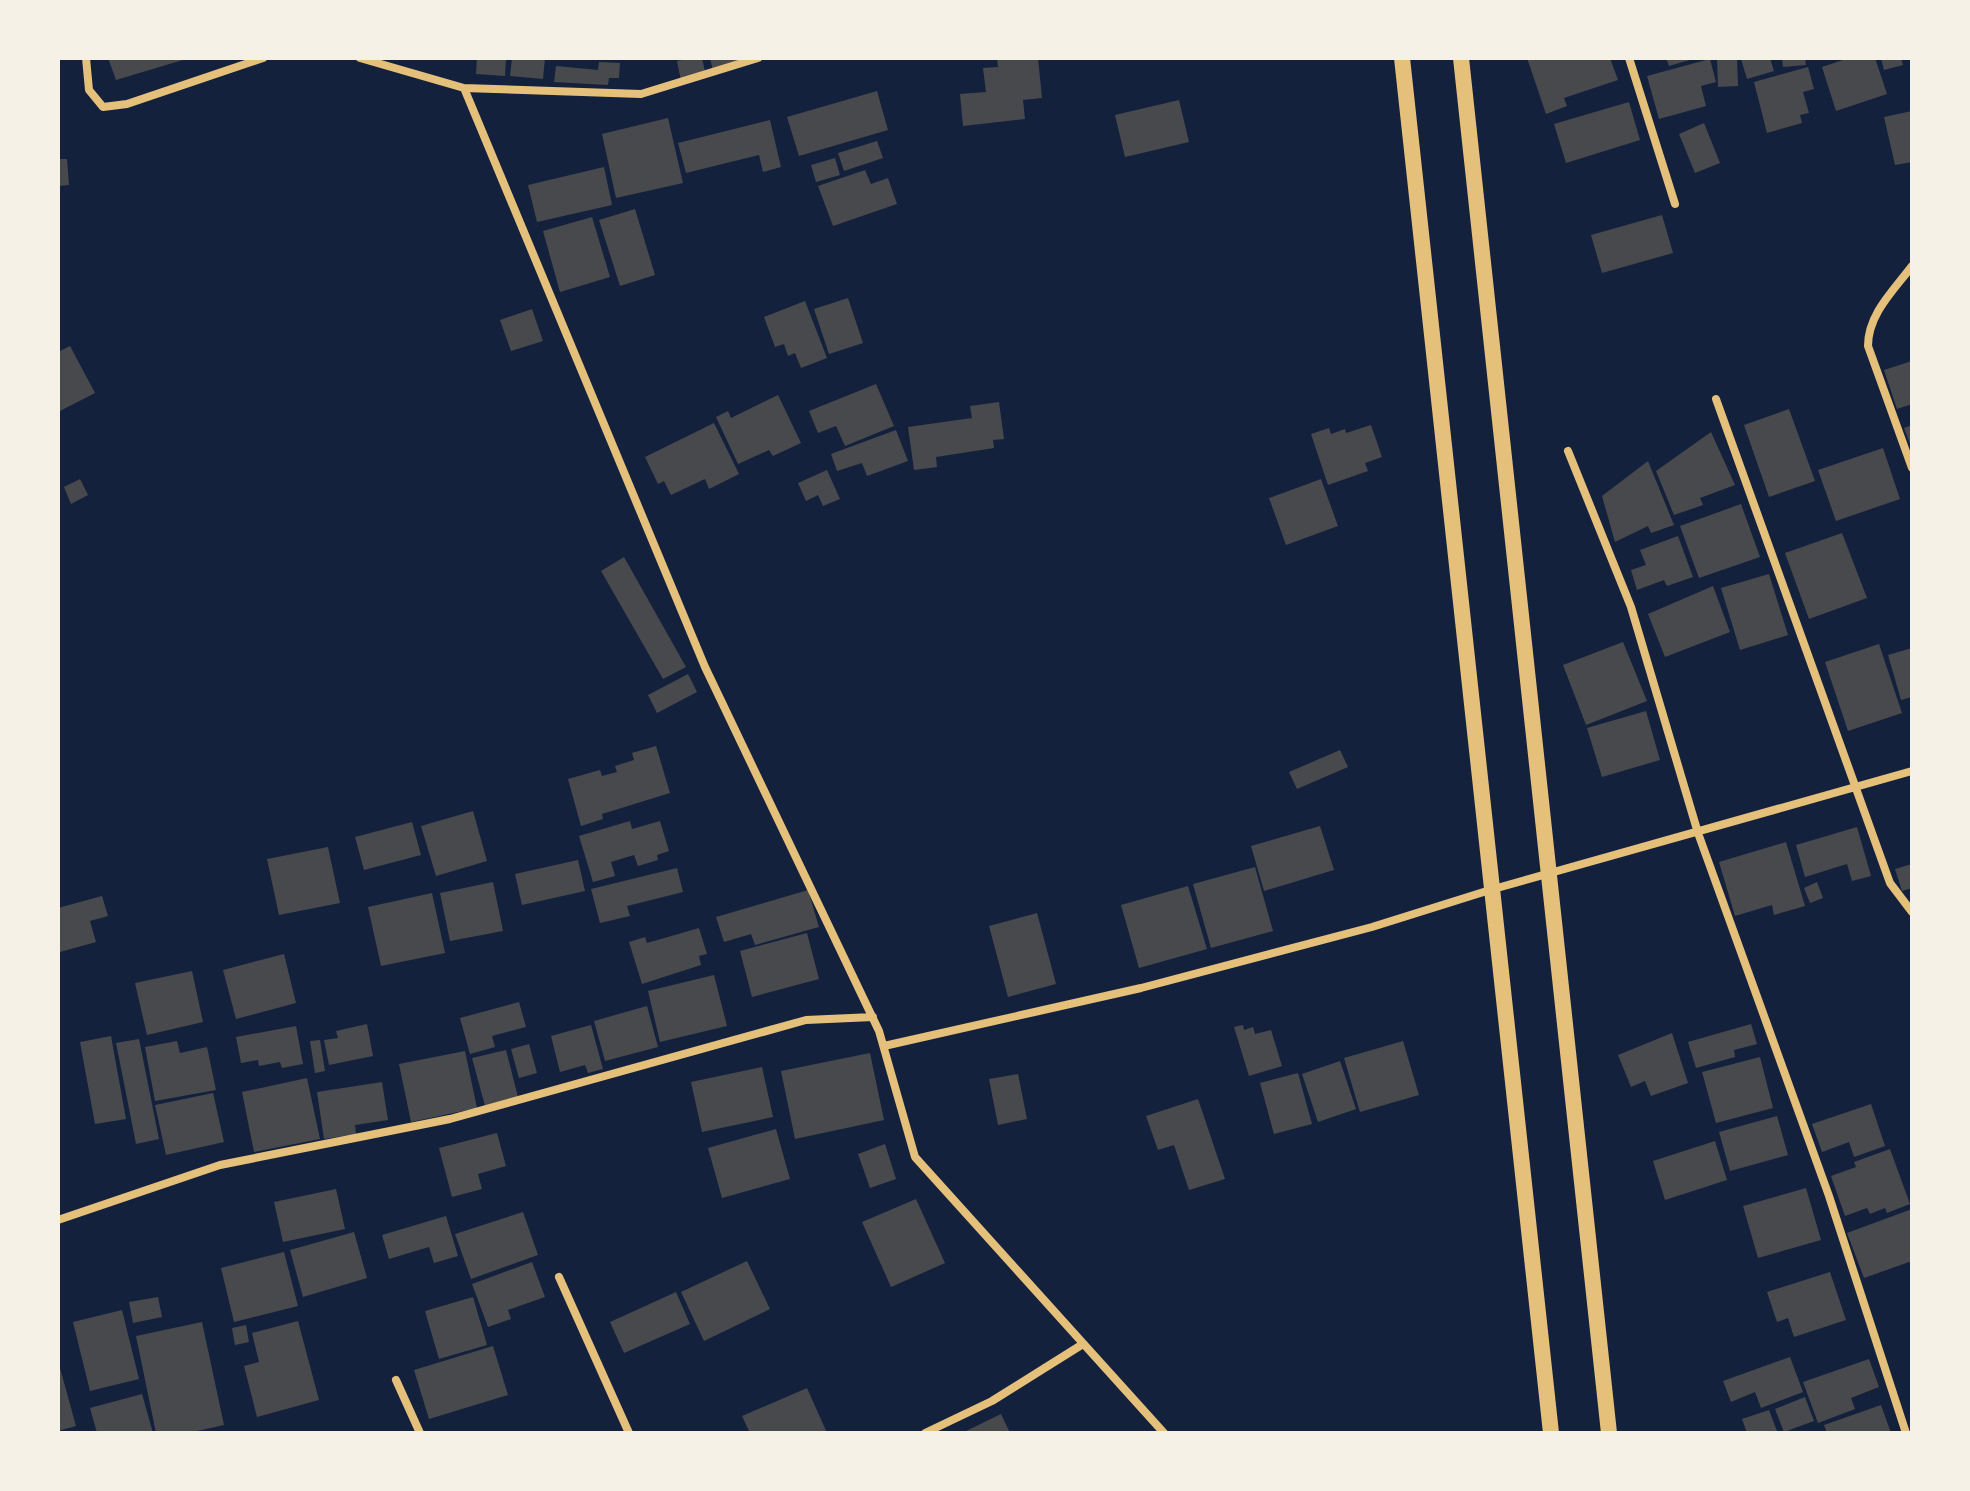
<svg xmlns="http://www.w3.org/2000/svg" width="1970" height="1491" font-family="Signika,sans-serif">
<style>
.building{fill:#48494c}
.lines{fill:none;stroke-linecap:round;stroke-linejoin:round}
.minor{stroke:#e5c07b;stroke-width:8}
.secondary{stroke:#e5c07b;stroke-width:16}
</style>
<rect width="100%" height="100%" fill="#14213d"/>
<!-- building -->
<path class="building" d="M108,58H186V59L116,80Z
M477,58H506L505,76L476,74Z
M512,58H545L543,79L510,76Z
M692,58H702L706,76L681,81L677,61Z
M710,58H746L713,71Z
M997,58H1038L1042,98L1023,100L1025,119L963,126L960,94L986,92L983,68L998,67Z
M1527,58H1610L1618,80L1564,98L1567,106L1546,114Z
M1666,58H1693V59L1669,66Z
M1717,58H1737L1738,86L1718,87Z
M1770,58L1774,71L1747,79L1741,59Z
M1782,58H1805L1806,65L1783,67Z
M1849,58H1875L1887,94L1836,111L1822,67Z
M1881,58H1901L1903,65L1884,70Z
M1710,59L1716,82L1701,86L1706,106L1659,119L1647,76Z
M599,62L620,63L619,78H609L608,85L554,82L556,66L598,70Z
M1808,67L1814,89L1803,92L1809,113L1800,115L1802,123L1767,133L1754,82Z
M877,91L888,130L799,156L787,117Z
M1179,100L1189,142L1125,157L1115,115Z
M1629,102L1640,140L1566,163L1554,124Z
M1912,111V162L1895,165L1884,117Z
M668,118L683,183L616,198L602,134Z
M770,120L781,167L763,172L759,155L686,173L678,143Z
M1704,123L1720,163L1695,173L1679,134Z
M877,141L883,158L844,171L838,153Z
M835,158L840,175L816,182L811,165Z
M58,159H67L69,185L58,186Z
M604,167L612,205L537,222L528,185Z
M865,170L871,184L888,178L897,204L833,226L818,186Z
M635,209L655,275L620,286L599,220Z
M1662,215L1673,253L1602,273L1591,235Z
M592,217L610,277L560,292L543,231Z
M848,298L863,343L829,354L814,309Z
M805,301L827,358L801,368L795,353L788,356L784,344L775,347L764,317Z
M532,309L543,341L511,351L500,320Z
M70,346L95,393L58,412V352Z
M1912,361V404L1897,409L1884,370Z
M876,384L894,426L845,446L836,426L818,433L809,411Z
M778,395L801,443L773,456L769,450L738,464L716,417L728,411L731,418Z
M999,402L1004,439L993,440L994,448L936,457L937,467L914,470L908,427L972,418L970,406Z
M1789,409L1815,481L1769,497L1744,425Z
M714,423L739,474L709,489L705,479L671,495L664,481L658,484L645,457Z
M1371,425L1382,457L1365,463L1368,471L1328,485L1311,434L1329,428L1331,434L1345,429L1346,433Z
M1912,425V449L1904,428Z
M896,430L908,461L867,476L862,463L837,471L831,454Z
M1711,432L1735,485L1700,498L1703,505L1674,515L1656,471Z
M1883,448L1900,499L1836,521L1818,470Z
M1648,461L1674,525L1651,533L1648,526L1615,542L1602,496Z
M827,470L840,499L823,506L818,495L806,501L798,483Z
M80,479L88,495L71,504L64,487Z
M1321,479L1338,526L1286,545L1269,498Z
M1741,504L1760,557L1699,578L1680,526Z
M1842,533L1867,598L1809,619L1785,553Z
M1678,536L1693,577L1667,586L1664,580L1637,590L1631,570L1646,565L1640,550Z
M624,557L686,667L663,679L601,571Z
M1769,574L1788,635L1740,650L1721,588Z
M1713,586L1730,632L1665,657L1648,614Z
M1623,642L1647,701L1586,725L1563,665Z
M1879,644L1902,713L1848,731L1825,662Z
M1912,648V697L1901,700L1888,655Z
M688,674L697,692L657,713L648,695Z
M1646,711L1660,760L1602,777L1587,728Z
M656,746L670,793L602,814L603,819L581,826L568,779L600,770L602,776L617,772L615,766L634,760L632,753Z
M1340,750L1348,767L1297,789L1289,772Z
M473,811L487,861L436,876L421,826Z
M630,821L632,829L660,821L669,851L657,855L658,860L638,866L634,855L611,862L615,876L593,882L579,836Z
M412,822L421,855L364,870L355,837Z
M1320,826L1334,870L1264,891L1251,846Z
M1857,827L1871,876L1852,881L1847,864L1805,877L1796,845Z
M1786,842L1805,906L1774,915L1772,905L1735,916L1719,862Z
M328,847L340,903L279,915L267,859Z
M578,860L585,891L522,905L515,874Z
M1912,864V888L1902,891L1895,869Z
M1255,867L1273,931L1211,948L1193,884Z
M677,868L683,892L627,906L630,916L600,923L591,889Z
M493,882L503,931L450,941L440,893Z
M1817,882L1823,898L1810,903L1804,888Z
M1188,886L1207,949L1139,968L1121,905Z
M808,890L819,927L755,945L751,934L724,942L716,917Z
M432,893L445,953L381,966L368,907Z
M102,896L108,916L90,921L96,942L60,952L58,908Z
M1037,913L1056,984L1008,997L989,926Z
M699,928L707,954L699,956L701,965L642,984L629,942L645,937L647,943Z
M807,933L819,979L752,997L740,951Z
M284,954L296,1003L236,1019L223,970Z
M192,971L203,1022L147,1035L135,983Z
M714,975L727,1026L660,1042L648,991Z
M519,1002L526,1027L492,1036L495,1047L470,1054L460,1018Z
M647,1006L658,1047L605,1061L594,1021Z
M367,1024L373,1056L329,1065L324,1040L338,1038L336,1031Z
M1751,1024L1757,1044L1734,1050L1735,1057L1696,1068L1688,1042Z
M591,1025L603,1069L588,1073L585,1065L560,1072L551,1036Z
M1243,1025L1244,1030L1253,1027L1255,1034L1271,1030L1282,1066L1249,1076L1234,1027Z
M296,1026L303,1064L282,1068L280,1062L259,1066L258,1060L241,1063L236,1037Z
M1672,1033L1688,1083L1651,1096L1645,1081L1631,1087L1618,1055Z
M111,1036L126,1119L95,1124L80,1042Z
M139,1039L159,1139L136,1144L116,1043Z
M320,1040L325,1071L315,1073L310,1041Z
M177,1041L180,1053L207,1047L216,1090L155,1101L145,1047Z
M1403,1041L1419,1095L1360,1112L1344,1058Z
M529,1044L537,1073L519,1078L511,1049Z
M506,1050L518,1097L485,1106L472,1058Z
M465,1051L477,1108L411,1122L399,1064Z
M870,1053L884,1120L795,1139L781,1071Z
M1760,1057L1773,1108L1716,1123L1702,1072Z
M1340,1061L1356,1109L1318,1122L1302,1074Z
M762,1067L773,1117L702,1132L691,1082Z
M1298,1073L1312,1124L1274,1134L1260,1083Z
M1018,1074L1027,1119L998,1125L989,1079Z
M307,1078L320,1139L254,1152L242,1092Z
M382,1082L388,1120L355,1125L356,1134L324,1139L317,1092Z
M213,1093L224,1142L166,1155L155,1105Z
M1198,1099L1225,1179L1189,1190L1174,1145L1158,1150L1146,1116Z
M1871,1104L1885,1146L1854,1157L1849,1142L1822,1152L1812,1124Z
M1777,1116L1788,1155L1730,1171L1719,1132Z
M776,1129L790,1179L722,1198L708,1148Z
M497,1133L506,1166L478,1174L482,1189L452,1197L439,1148Z
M1715,1141L1727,1180L1665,1200L1653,1161Z
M885,1144L896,1179L870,1188L858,1154Z
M1890,1149L1910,1204L1887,1213L1885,1208L1870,1214L1867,1208L1845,1216L1831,1176L1856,1167L1854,1162Z
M1806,1188L1821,1240L1758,1258L1743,1206Z
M336,1189L345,1229L283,1242L274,1202Z
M916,1199L945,1263L891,1287L862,1222Z
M1912,1209V1261L1864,1278L1847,1233Z
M523,1212L538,1255L471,1279L455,1234Z
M446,1216L458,1256L434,1263L429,1247L389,1259L382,1235Z
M354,1232L367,1278L303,1297L290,1250Z
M284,1252L298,1306L234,1322L221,1268Z
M747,1261L770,1309L704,1341L681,1292Z
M532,1262L545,1297L508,1310L511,1319L488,1327L472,1284Z
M1830,1272L1846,1320L1794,1337L1788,1318L1777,1322L1767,1292Z
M676,1292L690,1324L624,1353L610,1322Z
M158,1297L162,1317L133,1323L129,1302Z
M473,1297L487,1345L439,1359L425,1311Z
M122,1310L139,1379L90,1391L73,1322Z
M298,1321L319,1400L257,1417L244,1366L259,1362L252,1333Z
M202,1322L224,1425L188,1433H156L136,1336Z
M246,1325L249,1342L235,1345L232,1328Z
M493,1346L508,1395L429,1419L414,1370Z
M1790,1357L1803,1392L1761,1408L1755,1392L1731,1402L1723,1381Z
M1869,1359L1879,1387L1851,1398L1855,1409L1818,1423L1803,1382Z
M60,1368L76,1426L58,1431V1369Z
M807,1388L827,1433H750L742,1416Z
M142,1394L153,1433H97L90,1408Z
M1805,1397L1814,1421L1784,1432L1775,1409Z
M1881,1405L1891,1433H1827L1824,1425Z
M1769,1410L1777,1431L1747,1433L1742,1419Z
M1001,1414L1010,1433H962Z"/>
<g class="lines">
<!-- minor -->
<path class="minor" d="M86,58L89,90L103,107L127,104L263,58
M360,58L464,88L705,667L879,1031L915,1157L1164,1433
M1629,58L1675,204
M464,88L641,94L758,58
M1912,266C1894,290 1868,314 1868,346L1912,468
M1716,399L1890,883L1912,912
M1568,451L1631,607L1698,833L1829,1196L1906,1433
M884,1046L1141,988L1372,927L1490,890L1912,771
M58,1220L220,1165L450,1119L806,1020L873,1017
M559,1277L629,1433
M396,1380L420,1433
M925,1433L992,1401L1083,1344"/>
<!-- secondary -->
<path class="secondary" d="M1402,58L1551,1433
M1461,58L1609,1433"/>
</g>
<!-- border -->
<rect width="1970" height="1491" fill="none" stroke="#f6f1e7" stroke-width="120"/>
</svg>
